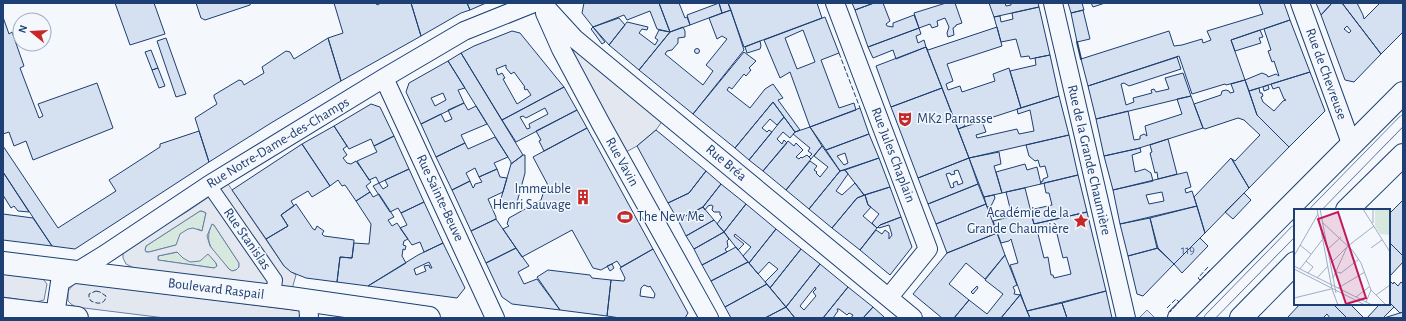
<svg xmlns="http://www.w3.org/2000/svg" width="1406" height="321" font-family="'Alegreya Sans',sans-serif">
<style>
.green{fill:#d7e8df;stroke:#687fa3}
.parking{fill:#e3e8f0;stroke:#687fa3;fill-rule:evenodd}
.building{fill:#d5e0f0;stroke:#1d3f73;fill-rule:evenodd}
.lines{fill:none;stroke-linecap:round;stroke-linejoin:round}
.service-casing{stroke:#1d3f73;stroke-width:10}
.pedestrian-casing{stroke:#1d3f73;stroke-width:16}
.minor-casing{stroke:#1d3f73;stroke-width:20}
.secondary-casing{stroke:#1d3f73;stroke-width:24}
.primary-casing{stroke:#1d3f73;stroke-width:24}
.service{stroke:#f4f7fb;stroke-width:9}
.pedestrian{stroke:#f4f7fb;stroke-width:14}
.minor{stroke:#f4f7fb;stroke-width:18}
.secondary{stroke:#f4f7fb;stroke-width:22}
.primary{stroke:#f4f7fb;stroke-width:22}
.fence{stroke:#1d3f73;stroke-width:1;stroke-dasharray:5 2;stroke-linecap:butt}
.wall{stroke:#1d3f73;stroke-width:2}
.labels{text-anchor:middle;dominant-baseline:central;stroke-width:3;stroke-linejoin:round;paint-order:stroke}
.number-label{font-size:12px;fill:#4b6792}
.street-label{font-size:14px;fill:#1d3f73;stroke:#f4f7fb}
.poi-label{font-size:14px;fill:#1d3f73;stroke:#f4f7fb;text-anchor:start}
.inset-road{fill:none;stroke:#9eadc5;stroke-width:1}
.view{fill:#c2185b;fill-opacity:0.15;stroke:#c2185b;stroke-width:2}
.inset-edge{fill:none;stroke:#1d3f73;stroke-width:2}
</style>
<rect width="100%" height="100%" fill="#f4f7fb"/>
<!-- green -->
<path class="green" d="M200,211H202L206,213L202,231L198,229L176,245L149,252H146L145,250L146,246Z
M212,224L214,225L239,263V267L236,270L232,271L229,269C216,254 202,245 212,224Z
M178,252L208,253L216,263L217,267L214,268L158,260V256Z"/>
<!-- parking -->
<path class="parking" d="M573,48L663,120L656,130L637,146L626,152L571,51Z
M228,184L284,266L296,275L292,289L136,269L126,264L123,258V251L188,211ZM200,211H202L206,213L202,231L193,228L188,229L180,234L176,245L149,252H146L145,250L146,246ZM212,224L214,225L239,263V267L236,270L232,271L229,269L210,246L207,236ZM177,252L183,258L190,262L200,261L208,254L216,263L217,266L214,268L158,260V256Z
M3,273L43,279L47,284L44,300L36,302L3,297Z
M79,283L294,310H298L300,313L299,318H165L76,307L71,304L68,301V291L74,284Z
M1147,310L1155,318H1139Z"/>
<!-- building -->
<path class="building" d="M115,3H154L165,34L130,45Z
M196,3H251L250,5L205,20L201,18Z
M334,3H376L377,5L381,3H411L421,36L341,81L328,38L343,33Z
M411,3H467L470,10L461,13L421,36Z
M467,3H486L470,10Z
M584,3H659L670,32L657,29L650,11L627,20L624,15L593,27L582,13Z
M659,3H679L685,18L687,17L690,25L670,32Z
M719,3H728L731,10L722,13Z
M719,3L722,13L690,25L687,15Z
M728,3H817L822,18L744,47Z
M852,3H874L855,10Z
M874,3H883L890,21L886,24L887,26L893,27V23L914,15L919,28L868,47L855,10Z
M946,3H955L962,23L956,25V26L953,28L954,35L948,37L947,33L949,27L945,18L937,21L938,26L932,28L930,24L919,28L914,13Z
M989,3H1005L1006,6L1011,5V3H1038L1039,7L994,17Z
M1068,3H1082L1084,10L1071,13Z
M1091,3H1105L1093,7Z
M1259,3H1284L1290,20L1231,40L1245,80L1226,85L1225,84L1192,94L1179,56L1088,86L1081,59L1169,31L1174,46L1182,45L1202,39L1203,43L1211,40L1207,31L1263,14Z
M1316,3H1332L1321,15Z
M1332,3H1342L1381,54L1354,82L1345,80L1321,15ZM1347,26L1351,31L1349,33L1344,29Z
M1342,3H1357L1363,15L1364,19L1379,4L1378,3H1403V32L1381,54Z
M1039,7L1050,55L1030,59L1029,56L1021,57L1016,39L1001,42L994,17L1000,16L1001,22L1013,19L1012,13Z
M731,10L744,50L693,114L639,70L670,32L683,27L685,31V37L678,38V43L672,50L667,51L665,54L703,85L713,71L706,65L727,39L722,36L717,39L709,18Z
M1083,10L1090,39L1077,42L1071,13Z
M3,17L9,34L12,32L24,66L20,68L39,118L43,116L38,104L97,83L113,128L33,160L26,141L14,146L9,132L3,134Z
M825,17L839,53L821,60L839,108L854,103L856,110L810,127L790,72L780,78L764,40ZM803,30L815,62L797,69L785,38Z
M619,18L625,25L609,45L593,27Z
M1290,20L1310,72L1249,91L1245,80L1262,73L1267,75L1268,77L1276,74L1279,76L1274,61L1272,62L1268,51L1271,50L1264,29Z
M627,22L648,27L647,30L642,29L639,33L655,45L658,40L655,38L659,30L670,32L639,70L609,45Z
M593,27L605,42L602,44L591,29Z
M997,27L1002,46L947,64L953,81L946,84L948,90L960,86L962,92L995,81L993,74L1009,68L1021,108L975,123L973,118L963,121L965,126L958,129L926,47L928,50Z
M919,28L921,34L916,36L918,43L924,40L926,47L896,59L893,50L873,58L868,47Z
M1260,30L1263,37L1259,38L1261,43L1235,51L1231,40Z
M512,31L520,33L564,87L502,120L461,53L474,46ZM506,65V68L511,74L514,72L525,87H524L525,90L527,89L531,95L517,104L503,79L505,78L502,73L498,75L496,69Z
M166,38L186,94L176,97L157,41Z
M328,38L341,81L271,123L209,162L195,118L217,104L214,97V95L239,80L242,81L244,85L264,73L262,67L286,51L290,52L294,59Z
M760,41L761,46L760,49L747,53L745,47Z
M926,47L942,88L891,107L876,66Z
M694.5 51a2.5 2.5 0 1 1 5 0a2.5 2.5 0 1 1-5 0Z
M151,50L158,68L152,70L145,52Z
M744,52L756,61L749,68L751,70L746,76L744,74L732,89L729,87L727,90L750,108L765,89L773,84L783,98L778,100L800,130L795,132L773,102L735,148L693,114Z
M461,53L523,155L511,164V162L448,61Z
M1050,55L1059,96L1021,108L1010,71L1036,65L1035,58Z
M1177,57L1181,69L1129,86L1124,83L1121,84L1126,105L1134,102L1133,98L1152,93L1151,90L1154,89L1156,92L1169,89L1165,78L1183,73L1191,96L1096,119L1088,86Z
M448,61L465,88L458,90L464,103L421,124L406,92L409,83ZM443,93L446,100L435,106L431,98Z
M158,68L165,86L159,88L152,70Z
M1310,72L1325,111L1289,147L1257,115L1249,91L1259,88L1260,93H1262L1263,96L1261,97L1263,102L1274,111L1283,101L1286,100L1284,99L1279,87L1273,89L1271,84Z
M1245,80L1257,115L1289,147L1249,188L1232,159L1235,161L1260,135L1244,120L1238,118L1205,129L1203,128L1194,104L1221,95L1222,91L1226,90L1229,91L1230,93L1234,92L1231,84Z
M1268,85L1269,89L1264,91L1263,87Z
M564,87L577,110L516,142L502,120ZM545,108L548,114L529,124L530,128L527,129L520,117L523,116L526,118Z
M942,88L969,158L918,178L891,107Z
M1059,96L1069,135L969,158L958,129L982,121L986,132L976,135L977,138L1017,129L1019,134L1034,131L1030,110L1018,114L1017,109Z
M1191,96L1203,128L1136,149L1104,156L1096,119L1128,111L1134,140L1140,139V136L1144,134L1147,136L1145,126L1182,114L1177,99Z
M773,102L784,117L777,125L770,119L762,128L767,132L769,130L772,132L749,160L735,148Z
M464,103L468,110L476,106L487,124L461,135L465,143L436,157L421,124L441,114L445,122L452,119L448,110Z
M371,104L380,107L394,136L374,146L371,139L349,149L334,126Z
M860,108L869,134L826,150L810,127Z
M577,110L587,128L544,151L539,141L541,140L536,131Z
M784,117L795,132L790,138L783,132L777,139L782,144L784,140L787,143L763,171L749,160Z
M334,126L347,146L343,149L347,155L343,158L347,163L351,164L356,161L371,182L366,186L370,192L356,201L345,185L342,186L338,180L330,186L302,144Z
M810,127L822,146L811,159L809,157L812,154L808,151L810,148L793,134L795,132Z
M587,128L653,249L621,267L617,261L601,270L593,268L572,230L522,257L503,229L509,226L507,224L509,218L541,200L543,194L550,189L533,157Z
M656,130L706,171L689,193L668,203L637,146Z
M199,131L209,162L75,249L52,246L3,172V146L58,228L116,191L109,180L160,147V144Z
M869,134L879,158L840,171L826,150ZM845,153L848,163L844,165L837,156Z
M1069,135L1078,175L1041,184V182L1043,181V179L1048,177L1045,166L1040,167L1038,160L1035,161L1029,156L1026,145Z
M394,136L409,169L379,183L376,177L369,180L357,161L377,152L374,146Z
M495,137L508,157L494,163L497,169L479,177L475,168L466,173L470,181L452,190L436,157L465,143L468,149Z
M1168,139L1177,174L1158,179L1157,172L1155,173L1150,153L1152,152L1150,145Z
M788,141L794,146L796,143L803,150L796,157L799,159L801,157L802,158L807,155L811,159L786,190L763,171Z
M302,144L330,186L312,197L308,191L291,201L294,206L281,215L288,226L266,239L232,190Z
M822,146L840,171L809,209L786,190L810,161L817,166L814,170L817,172L816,173L820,177L828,167L814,156Z
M1140,148L1141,152L1132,155L1135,172L1145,169L1151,173L1153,181L1113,190L1104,156Z
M999,152L1001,164L994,166L1002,193L984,197L969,158Z
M523,155H525V173L516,206L500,202L511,164Z
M879,158L890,187L864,195L845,170Z
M969,158L978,184L928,204L918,178ZM958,170L963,183L958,185L957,181L953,183L954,187L951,188L946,174L950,173L951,175L955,174L954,171Z
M1231,158L1249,188L1205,233L1194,197Z
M1025,164L1027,170L1037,167L1041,184L1002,193L996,172Z
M409,169L424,202L401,213L398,208L390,212L373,186L379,183L383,189L388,186L385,180Z
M497,169L500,177L507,178L503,192L488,199L496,217V219L471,231L452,190L470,181L473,188L474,187L475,184L482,182L479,177Z
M845,170L848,174L836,191L842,195L855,183L864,195L857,198L832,228L809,209L840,171Z
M706,171L721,184L703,207L678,220L668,203L689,193Z
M3,172L29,212L18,211L14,206L11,208L3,195Z
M1187,172L1191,187L1185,189L1186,193L1192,191L1197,206L1120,224L1113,190ZM1162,192L1164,201L1149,204L1146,195Z
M1078,175L1087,212L1034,224L1030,210L1052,205L1049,193H1046L1044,183Z
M721,184L746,204L724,232L717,224L722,217L720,215V212H714L712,210L713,206L711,205L708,206L705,210L703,207Z
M978,184L986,204L936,224L928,204Z
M890,187L901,217L880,225L877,228L872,223L879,214L868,205L865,195Z
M1025,188L1034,224L1087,212L1106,291L1027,311L1010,265L1018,263L1011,239L1009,241L1001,243L993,221L1009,217L1011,212L1006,192ZM1055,226L1063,258L1067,257L1071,274L1054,278L1053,275H1051L1048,257L1044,258L1037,230Z
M370,192L373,197L379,194L394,217L388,220L392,226L397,223L408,239L404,241L403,245L406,246L405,250L403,249L402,256L406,263L368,286L337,282L340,257L352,258L354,243L369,244L371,224L356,201Z
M1244,193L1251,200L1233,219L1225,212Z
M865,195L868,205L871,207L863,216L877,228L860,250L832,228L857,198Z
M994,195L995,198L991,206L987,207L984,197Z
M1403,200V256L1389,242V214Z
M424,202L443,243L424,252L420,242L412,245L400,228L407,225L401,213Z
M296,204L313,229L315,230L317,226L324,231L322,234L324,236L354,240L352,258L340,257L337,282L306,278L291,272L284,266L266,239L288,226L281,215Z
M746,204L776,229L749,263L743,256L751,247L735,234L734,236L744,244L738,250L724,232Z
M986,204L997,233L947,253L936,224ZM974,224L977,231L971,233L969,226Z
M1197,206L1205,233L1174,264L1157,248L1150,218Z
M703,207L714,220L686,236L678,220Z
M3,214L33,218L52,246L3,240Z
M901,217L912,247L890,275L860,250L876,230L882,234L885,230L889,233V239L892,235L889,225L879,228L878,227L880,225Z
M1150,218L1158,248L1128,256L1120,224Z
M496,219L516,248L486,263L471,231Z
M714,220L724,232L694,249L686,236Z
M776,229L801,249L770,288L765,282L778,269L769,262L758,274L749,263Z
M724,232L729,239L727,241L728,247L725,249L727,252L702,265L694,249Z
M997,233L1005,255L985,279L966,263L949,284L969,300L954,318H942L913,294L947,253Z
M1200,238L1208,246L1182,273L1174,264Z
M1389,242L1403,256V262L1389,277Z
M443,243L465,288L457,298L368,286L418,255ZM429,262L432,268H430L429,265L424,266L426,271L416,275L414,269Z
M736,247L748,262L711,281L702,265Z
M516,248L529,266L518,272L524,284L537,279L560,310L512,304L502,297L486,263Z
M1158,248L1174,264L1143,296L1137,294L1128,256Z
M653,249L688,313L685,318H620L607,316L611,280L624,281L625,278L620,268ZM644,285L649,287L650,286L655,294L654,298L640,296L641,288Z
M801,249L820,264L786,307L770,288Z
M1005,255L1017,285L1013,287L1015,291L1014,294L1020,295L1001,318H954L969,300L987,314L1003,294L985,280Z
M748,262L767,284L725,307L711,281Z
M612,264L614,268L610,271L607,266Z
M820,264L848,287L823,318H795L786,307ZM815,287L816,289L813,292L816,296L804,310L800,306Z
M548,270L590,275L592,278L611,280L607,316L560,310L537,277Z
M1389,280L1393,284L1394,282L1398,286L1401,282L1403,284V312L1400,313L1389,302Z
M767,284L786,307L765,318H731L725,307Z
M977,286L978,288L973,294L971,292Z
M848,287L873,307L863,318H851L853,315L849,313L847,315L839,309H837L838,311L833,318H823Z
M1106,291L1112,318H1067L1062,303Z
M1020,294L1030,318H1001L1020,295Z
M1389,302L1394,307L1383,318H1367L1378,306L1375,304H1389Z
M1062,303L1067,318H1030L1027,311Z
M1300,304H1333L1347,318H1330L1327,314L1323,318H1289L1288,317Z
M1333,304H1350L1364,318H1347Z
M786,307L795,318H765Z
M873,307L883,316L885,318H863Z
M1403,312V318H1384Z"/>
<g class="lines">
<!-- service casing -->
<g class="service-casing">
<path id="service" d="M1315,210L1403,120
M1209,318L1295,230"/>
</g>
<!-- pedestrian casing -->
<g class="pedestrian-casing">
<path id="pedestrian" d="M209,185L275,280L273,296"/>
</g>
<!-- minor casing -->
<g class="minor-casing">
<path id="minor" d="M542,3L575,39L913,318
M835,3L928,249L889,297
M1053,3L1126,318
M1300,3L1352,146
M545,13L561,49L601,124L709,318
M384,78L495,318
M308,301L309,318
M55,315L60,282L104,255L209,185L384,78L464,31L534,3"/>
</g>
<!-- secondary casing -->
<g class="secondary-casing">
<path id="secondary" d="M3,263L290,298L429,318
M3,309L77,318"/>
</g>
<!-- primary casing -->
<g class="primary-casing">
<path id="primary" d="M1347,210L1403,155
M1179,318L1403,93
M1241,318L1295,263"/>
</g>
<!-- service -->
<use href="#service" class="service"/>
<!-- pedestrian -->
<use href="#pedestrian" class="pedestrian"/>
<!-- minor -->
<use href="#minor" class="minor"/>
<!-- secondary -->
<use href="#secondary" class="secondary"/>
<!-- primary -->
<use href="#primary" class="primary"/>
<!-- fence -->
<path class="fence" d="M839,53L860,108
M1208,267L1198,278L1200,280L1210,270
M96,291L100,292L106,296C105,305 97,304 91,301L89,298V294Z
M1167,308L1176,299L1179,302L1170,312"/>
<!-- wall -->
<path class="wall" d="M1077,42L1081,59"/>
</g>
<!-- icons -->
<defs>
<g id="theatre-bare" transform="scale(1.2)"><path d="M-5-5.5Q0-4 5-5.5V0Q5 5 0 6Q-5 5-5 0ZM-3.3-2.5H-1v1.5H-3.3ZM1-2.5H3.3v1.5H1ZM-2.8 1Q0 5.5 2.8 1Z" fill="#c62828" stroke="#f4f7fb" stroke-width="2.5" paint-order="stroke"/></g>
<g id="building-bare" transform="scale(1.2)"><path d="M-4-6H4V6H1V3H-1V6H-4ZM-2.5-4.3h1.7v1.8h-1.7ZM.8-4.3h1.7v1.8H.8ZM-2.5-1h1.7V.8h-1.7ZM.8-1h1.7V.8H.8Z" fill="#c62828" stroke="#f4f7fb" stroke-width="2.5" paint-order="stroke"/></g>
<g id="stadium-bare" transform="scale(1.2)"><path d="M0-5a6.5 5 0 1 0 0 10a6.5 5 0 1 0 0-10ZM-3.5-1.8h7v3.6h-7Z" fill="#c62828" stroke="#f4f7fb" stroke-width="2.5" paint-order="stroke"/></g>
<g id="sight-bare" transform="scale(1.2)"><path d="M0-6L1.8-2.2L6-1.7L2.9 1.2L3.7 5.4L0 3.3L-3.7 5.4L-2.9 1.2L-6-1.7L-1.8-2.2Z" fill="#c62828" stroke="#f4f7fb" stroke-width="2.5" paint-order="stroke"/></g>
</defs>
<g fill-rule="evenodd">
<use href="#theatre-bare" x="905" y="119"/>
<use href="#building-bare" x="583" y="197"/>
<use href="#stadium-bare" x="625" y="217"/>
<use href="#sight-bare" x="1081" y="221"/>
</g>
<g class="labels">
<!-- number labels -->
<g class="number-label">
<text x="1188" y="250">119</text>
</g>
<!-- street labels -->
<g class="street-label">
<text transform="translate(1326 74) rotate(70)">Rue de Chevreuse</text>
<text transform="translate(278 143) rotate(-31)">Rue Notre-Dame-des-Champs</text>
<text transform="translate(893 155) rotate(69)">Rue Jules Chaplain</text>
<text transform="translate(1089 160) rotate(77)">Rue de la Grande Chaumière</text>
<text transform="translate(622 162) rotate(61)">Rue Vavin</text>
<text transform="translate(726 163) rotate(40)">Rue Bréa</text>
<text transform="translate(440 198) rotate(65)">Rue Sainte-Beuve</text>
<text transform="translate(247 239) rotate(55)">Rue Stanislas</text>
<text transform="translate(216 289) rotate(7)">Boulevard Raspail</text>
</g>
<!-- poi labels -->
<g class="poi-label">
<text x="917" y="119">MK2 Parnasse</text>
<text x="571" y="189" text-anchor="end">Immeuble<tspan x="571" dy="16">Henri Sauvage</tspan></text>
<text x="1069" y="213" text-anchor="end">Académie de la<tspan x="1069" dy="16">Grande Chaumière</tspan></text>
<text x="637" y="217">The New Me</text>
</g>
</g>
<!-- overview -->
<g transform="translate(1294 209)">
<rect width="96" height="96" fill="#f4f7fb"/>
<path d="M81,0H96V26L86,25L81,17Z" fill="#d7e8df"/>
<path class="inset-road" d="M23,0L38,80L44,96M26,0L42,84M69,0L96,43M28,13L59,42L67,54L77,81L92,96M79,14V0M6,36L17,45M77,39L88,31M34,40L47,28M0,47L24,5M12,52L19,58L14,64M37,54L54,37L80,17M0,57L78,96M0,60L71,96M6,60L28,31M43,63L47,64L65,50M23,69L34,57M39,69L53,38M44,79L71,63M82,86L96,76M62,88L75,78M0,89L37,80M72,93L77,81"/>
<path class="view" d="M44,3L72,89L52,95L24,10Z"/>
<rect width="96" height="96" class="inset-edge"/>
</g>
<!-- border -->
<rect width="1406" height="321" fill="none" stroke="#1d3f73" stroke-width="8"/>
<!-- north arrow -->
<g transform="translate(32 32) rotate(288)"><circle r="19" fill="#f4f7fb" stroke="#9eadc5"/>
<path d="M0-3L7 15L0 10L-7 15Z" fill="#c62828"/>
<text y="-6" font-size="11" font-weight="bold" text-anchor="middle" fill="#1d3f73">N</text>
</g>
</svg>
